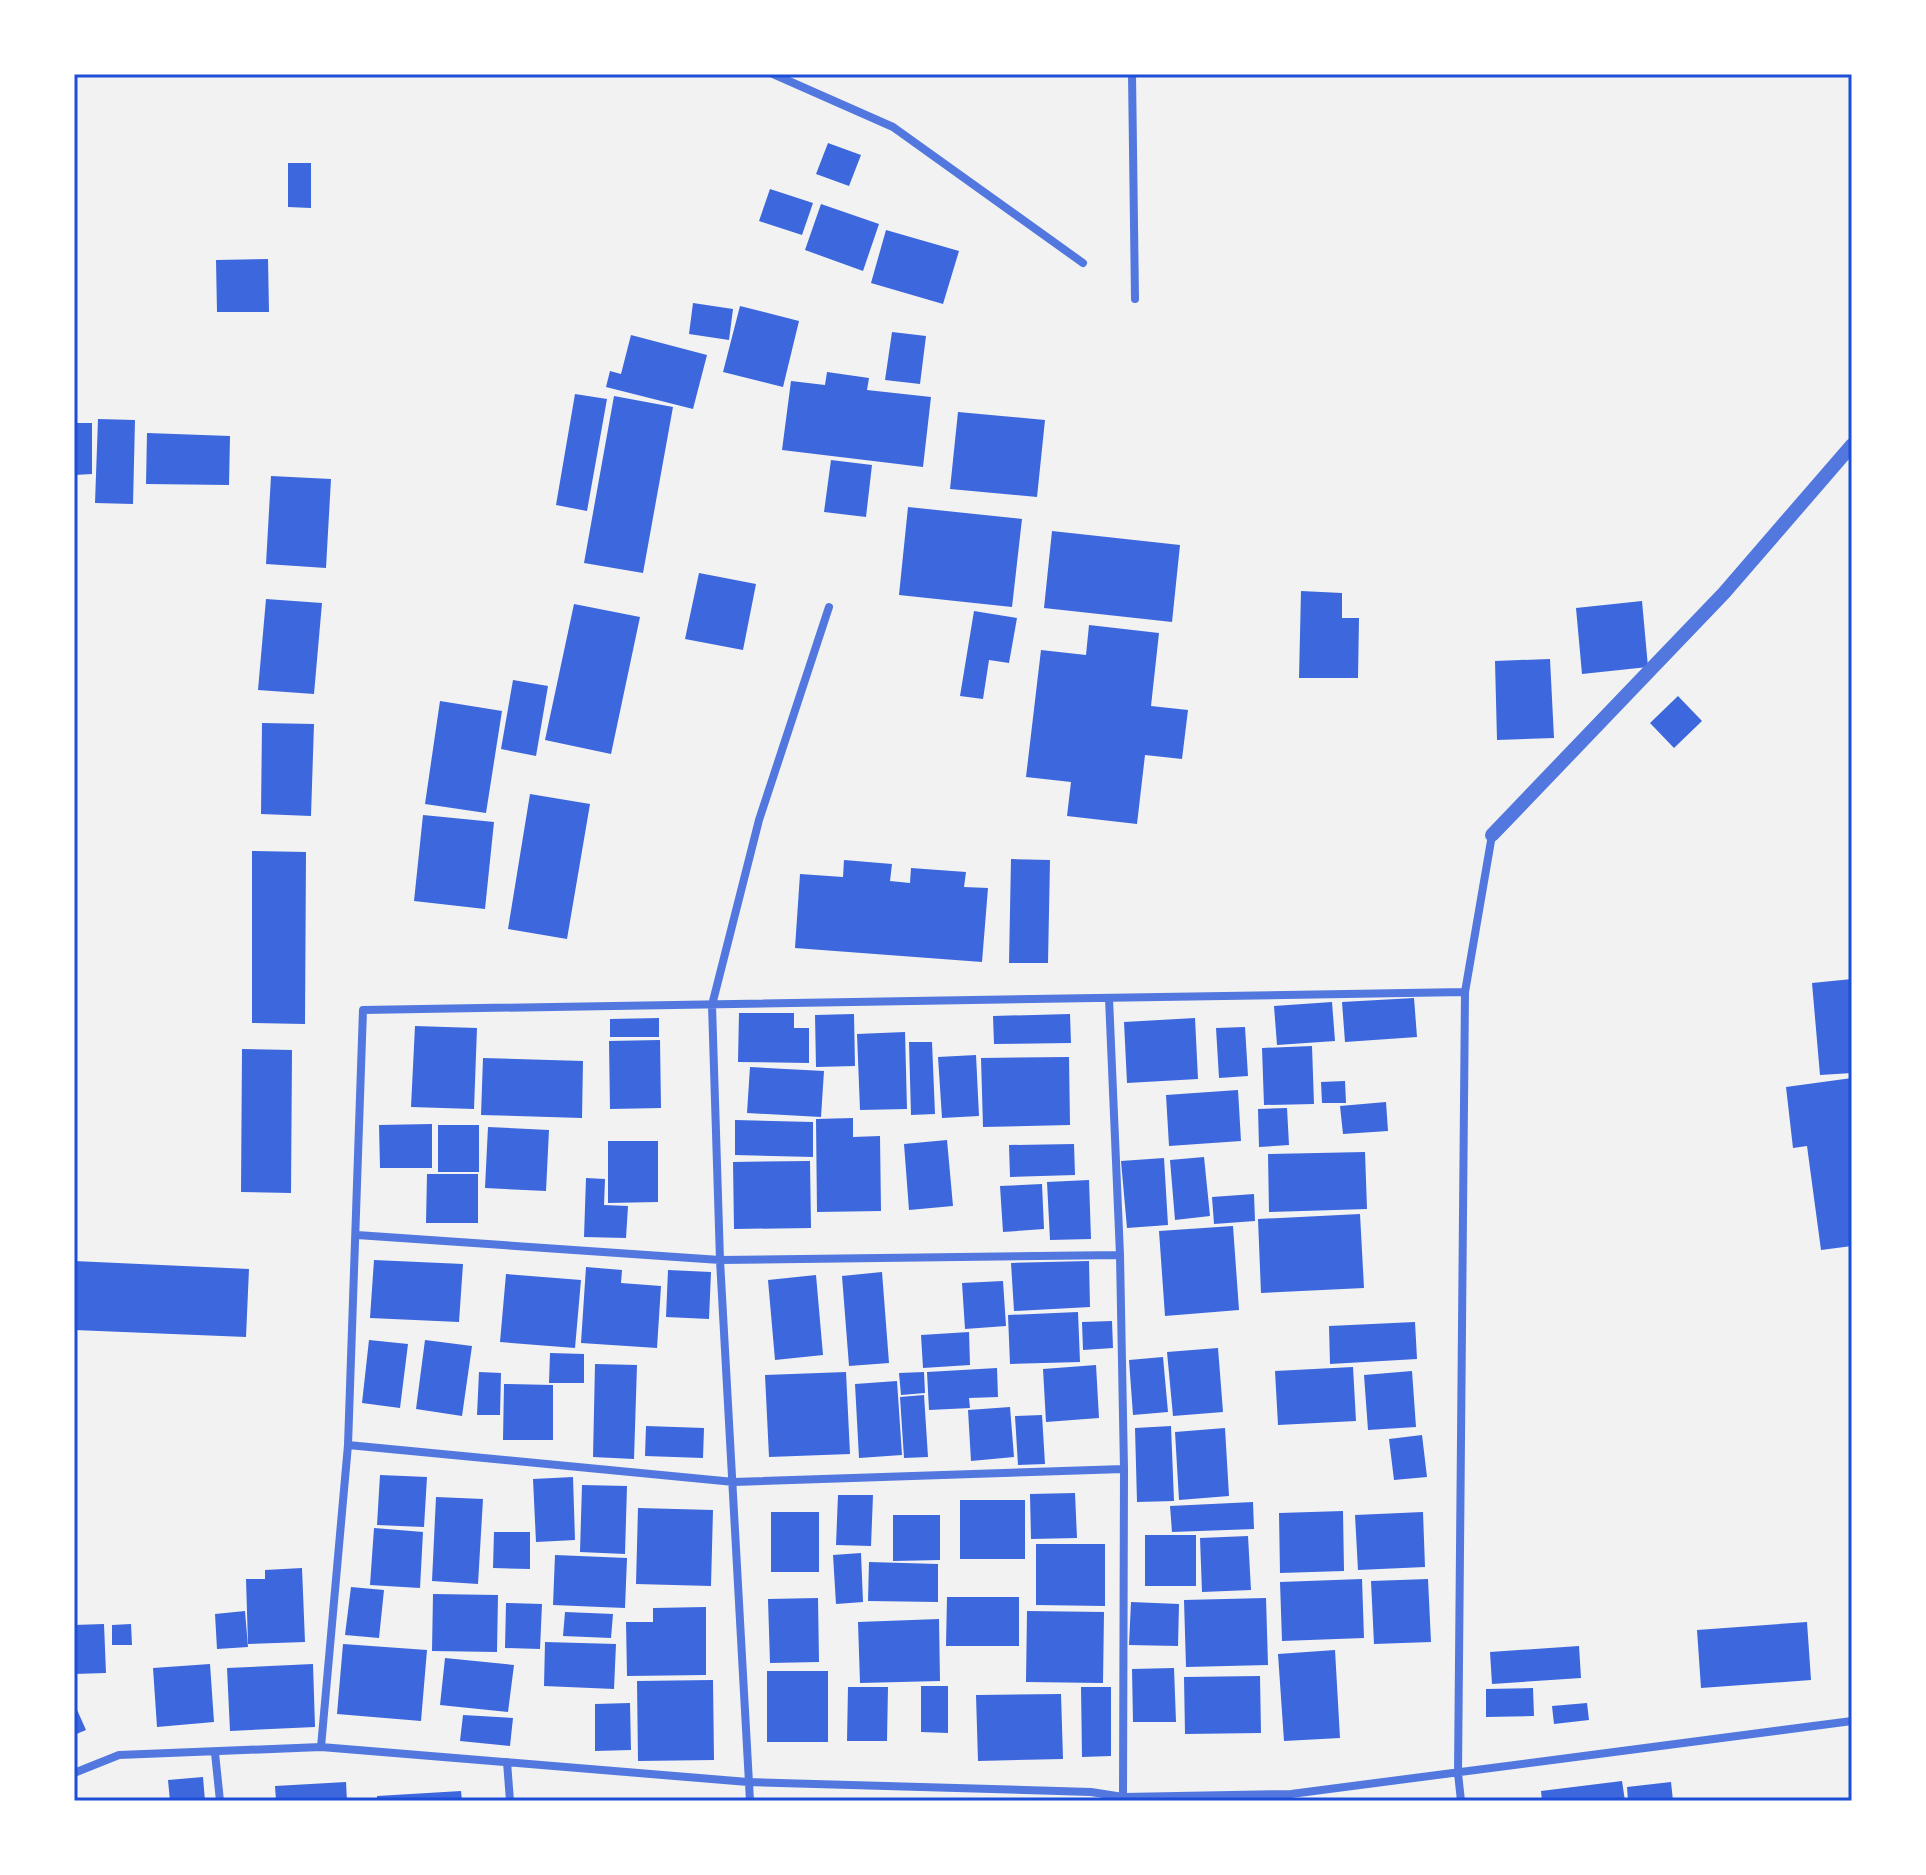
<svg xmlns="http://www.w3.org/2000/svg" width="1926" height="1875" font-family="Lato,sans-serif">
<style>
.building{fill:#3d67dc}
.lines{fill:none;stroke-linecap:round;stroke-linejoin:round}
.minor{stroke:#5277de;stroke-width:8}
.tertiary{stroke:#5277de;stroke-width:14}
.neatline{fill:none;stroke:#1d4ed8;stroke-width:3}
</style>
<rect width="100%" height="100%" fill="#f2f2f2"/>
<!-- building -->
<path class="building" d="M828,143L861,155L849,186L816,174Z
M288,163H311V208L288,207Z
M770,189L813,203L802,235L759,221Z
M821,204L879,224L863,271L805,250Z
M886,230L959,251L943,304L871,283Z
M268,259L269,312H217L216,260Z
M693,303L733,309L729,340L689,334Z
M740,306L799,321L783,387L723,372Z
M892,332L926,336L920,384L885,380Z
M631,335L707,355L693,409L606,387L610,371L621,374Z
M827,372L869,378L867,390L931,397L923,467L782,450L791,381L825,385Z
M575,394L607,399L587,511L556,505Z
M614,396L673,407L643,573L584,563Z
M958,412L1045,420L1037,497L950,489Z
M98,419L135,420L133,504L95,503Z
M74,423H92V474L74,475Z
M147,433L230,436L229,485L146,484Z
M831,460L872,465L866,517L824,512Z
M271,476L331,479L326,568L266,564Z
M908,507L1022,519L1012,607L899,595Z
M1052,531L1180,545L1172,622L1044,608Z
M699,573L756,584L743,650L685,639Z
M1301,591L1342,593V618H1359L1358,678H1299Z
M266,599L322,603L314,694L258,690Z
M1642,601L1648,667L1582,674L1576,608Z
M574,604L640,617L611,754L545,740Z
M974,611L1017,618L1009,663L989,660L983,699L960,696Z
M1089,625L1159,633L1151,706L1188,710L1182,759L1145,755L1137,824L1067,816L1071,782L1026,777L1041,650L1086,655Z
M1550,659L1554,738L1497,740L1495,661Z
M513,680L548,686L536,756L501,749Z
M1678,696L1702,721L1674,748L1650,723Z
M440,701L502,711L486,813L425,804Z
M262,723L314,724L311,816L261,814Z
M530,794L590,804L567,939L508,929Z
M423,815L494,822L485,909L414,901Z
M252,851L306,852L305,1024L252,1023Z
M1011,859L1050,860L1048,963H1009Z
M844,860L892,864L890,881L910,883L911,868L966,872L964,887L988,888L982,962L795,948L800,874L843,877Z
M1852,979V1073L1820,1075L1812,983Z
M1414,998L1417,1037L1345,1042L1342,1002Z
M1332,1002L1335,1041L1277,1045L1274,1006Z
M739,1013H794V1028H809V1063L738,1062Z
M854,1014L855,1066L816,1067L815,1015Z
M1070,1014L1071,1043L994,1044L993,1016Z
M659,1018V1037H610V1019Z
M1195,1018L1198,1079L1127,1083L1124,1022Z
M415,1026L477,1028L474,1109L411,1107Z
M1245,1027L1248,1076L1219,1078L1216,1028Z
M905,1032L907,1109L860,1110L857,1034Z
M660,1040L661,1108L610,1109L609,1041Z
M909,1042H932L935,1114L911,1115Z
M1312,1046L1314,1104L1264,1105L1262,1048Z
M242,1049L292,1050L291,1193L241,1192Z
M976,1055L979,1116L942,1118L938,1057Z
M1069,1057L1070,1125L983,1127L981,1058Z
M483,1058L583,1061L582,1118L481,1115Z
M750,1067L824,1071L821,1117L747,1113Z
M1852,1078V1246L1821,1250L1807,1146L1793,1148L1786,1087Z
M1345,1081L1346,1103H1322L1321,1082Z
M1238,1090L1241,1141L1169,1146L1166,1095Z
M1386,1102L1388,1131L1343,1134L1340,1106Z
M1287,1108L1289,1145L1259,1147L1258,1109Z
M853,1118V1137L880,1136L881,1211L817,1212L816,1119Z
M735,1120L813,1122V1157L735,1155Z
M432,1124V1168H380L379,1125Z
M438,1125H479V1172H438Z
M488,1127L549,1130L546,1191L485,1188Z
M947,1140L953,1206L909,1210L904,1144Z
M608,1141H658V1202L608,1203Z
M1074,1144L1075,1175L1010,1177L1009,1145Z
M1365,1152L1367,1209L1269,1212L1268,1154Z
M1204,1157L1210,1216L1175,1220L1170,1160Z
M1164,1158L1168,1225L1127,1228L1121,1161Z
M810,1161L811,1228L734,1229L733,1162Z
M427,1174H478V1223H426Z
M586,1178L605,1179L604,1205L628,1206L626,1238L584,1237Z
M1089,1180L1091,1239L1050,1240L1047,1182Z
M1042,1184L1044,1229L1003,1232L1000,1186Z
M1254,1194L1255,1221L1214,1224L1212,1197Z
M1360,1214L1364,1288L1261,1293L1258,1219Z
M1233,1226L1239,1310L1165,1316L1159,1231Z
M374,1260L463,1264L459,1322L370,1318Z
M74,1261L249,1269L246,1337L74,1330Z
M1089,1261L1090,1307L1014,1311L1011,1263Z
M586,1267L622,1270L621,1283L661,1286L657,1348L581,1343Z
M668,1270L711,1272L709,1319L666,1317Z
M882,1272L889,1363L849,1366L842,1276Z
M506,1274L581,1280L575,1348L500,1342Z
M816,1275L823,1355L775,1360L768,1280Z
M1003,1281L1006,1326L965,1329L962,1283Z
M1078,1312L1080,1362L1010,1364L1008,1315Z
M1112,1321L1113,1348L1083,1350L1082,1322Z
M1415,1322L1417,1359L1330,1364L1329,1326Z
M969,1332L970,1365L923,1368L921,1335Z
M369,1340L408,1344L400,1408L362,1403Z
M425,1340L472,1346L462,1416L416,1409Z
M1218,1348L1223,1412L1173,1416L1167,1352Z
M550,1353L584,1354V1383H549Z
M1163,1357L1168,1412L1133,1415L1129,1360Z
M595,1364L637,1365L634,1459L593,1457Z
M1096,1365L1099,1418L1046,1422L1043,1369Z
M1353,1367L1356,1421L1278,1425L1275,1371Z
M997,1368L998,1397L969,1398L970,1408L929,1410L927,1372Z
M1412,1371L1416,1427L1368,1430L1364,1375Z
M479,1372L501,1373L500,1415H477Z
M846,1372L850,1454L769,1457L765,1375Z
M924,1372L925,1393L901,1395L899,1373Z
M897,1381L902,1455L859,1458L855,1384Z
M504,1384L553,1385V1440H503Z
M924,1395L928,1457L904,1458L900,1397Z
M1010,1407L1014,1457L971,1461L968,1410Z
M1042,1415L1045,1464L1018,1465L1015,1416Z
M646,1426L704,1428L703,1458L645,1456Z
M1171,1426L1174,1501L1137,1502L1135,1428Z
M1225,1428L1229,1496L1179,1500L1175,1432Z
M1422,1435L1427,1477L1394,1480L1389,1439Z
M380,1475L427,1477L424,1527L377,1525Z
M573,1477L575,1540L536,1542L533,1479Z
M582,1485L627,1486L625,1554L580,1552Z
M1075,1493L1077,1538L1031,1539L1030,1494Z
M838,1495H873L871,1546L836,1545Z
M436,1497L483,1499L478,1584L432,1581Z
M960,1500H1025V1559H960Z
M1253,1502L1254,1529L1172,1532L1170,1506Z
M638,1508L713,1510L711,1586L636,1584Z
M1343,1511L1344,1571L1280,1573L1279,1513Z
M771,1512H819V1572H771Z
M1423,1512L1425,1567L1358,1570L1355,1515Z
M893,1515H940V1560L893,1561Z
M374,1528L423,1532L420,1588L370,1585Z
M494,1532H530V1569L493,1568Z
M1145,1535H1196V1586H1145Z
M1248,1536L1251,1590L1202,1592L1200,1538Z
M1036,1544H1105V1606L1036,1605Z
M861,1553L863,1602L836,1604L833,1555Z
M555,1555L627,1558L625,1608L553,1605Z
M869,1562L938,1564V1602L868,1601Z
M302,1568L305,1642L248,1644L246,1579H265V1570Z
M1362,1579L1364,1638L1282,1641L1280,1582Z
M1428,1579L1431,1642L1374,1644L1371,1581Z
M351,1587L384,1590L379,1638L345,1635Z
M433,1594L498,1595L497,1652L432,1651Z
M947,1597H1019V1646H946Z
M818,1598L819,1662L770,1663L768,1599Z
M1266,1598L1268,1665L1186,1667L1184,1600Z
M1131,1602L1179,1604L1178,1646L1129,1645Z
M506,1603L542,1604L540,1649L505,1648Z
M706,1607V1675L627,1676L626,1622H653V1608Z
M245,1611L248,1647L217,1649L215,1614Z
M1027,1611L1104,1612L1103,1683L1026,1682Z
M565,1612L613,1614L611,1638L563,1636Z
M939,1619L940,1681L860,1683L858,1622Z
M1807,1622L1811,1680L1701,1688L1697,1630Z
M104,1624L106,1673L74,1674V1625Z
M131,1624L132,1645H112V1625Z
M545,1642L616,1644L614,1689L544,1686Z
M343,1644L427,1650L421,1721L337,1714Z
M1579,1646L1581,1678L1492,1684L1490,1652Z
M1335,1650L1340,1738L1284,1741L1278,1654Z
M445,1658L514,1665L508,1712L440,1705Z
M210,1664L214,1722L157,1727L153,1668Z
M313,1664L315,1727L230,1731L227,1668Z
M1174,1668L1176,1722H1133L1132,1669Z
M767,1671H828V1742H767Z
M1260,1676L1261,1733L1185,1734L1184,1677Z
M713,1680L714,1760L638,1761L637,1681Z
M921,1686H948V1733L921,1732Z
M848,1687H888L887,1741H847Z
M1081,1687H1111V1756L1082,1757Z
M1533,1688L1534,1716L1486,1717V1689Z
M1061,1694L1063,1759L978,1761L976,1695Z
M74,1703L86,1730L74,1735Z
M630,1703L631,1750L595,1751V1704Z
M1587,1703L1589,1720L1554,1724L1552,1706Z
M463,1715L513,1718L510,1746L460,1741Z
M203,1777L205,1801H170L168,1780Z
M1622,1781L1625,1801H1542L1541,1791Z
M346,1782L347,1801H276L275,1786Z
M1671,1782L1673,1801H1628L1627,1787Z
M461,1791L462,1801H377V1796Z"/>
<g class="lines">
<!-- minor -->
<path class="minor" d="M773,74L893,127L1083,263
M1132,74L1135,299
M1109,998L1120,1255L1124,1469L1123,1797
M357,1235L720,1260L1120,1255
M348,1445L734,1482L1124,1469
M321,1747L348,1445L363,1010L1465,992
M215,1753L220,1801
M507,1762L510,1801
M74,1773L119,1755L321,1747L748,1782L1091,1792L1123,1797L1291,1794L1852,1721
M750,1801L720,1260L712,1005L759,820L829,607
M1461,1801L1458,1773L1465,992L1492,835"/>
<!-- tertiary -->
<path class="tertiary" d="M1492,835L1724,593L1852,445"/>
</g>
<!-- border -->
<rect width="1926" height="1875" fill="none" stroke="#ffffff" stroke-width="152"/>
<rect x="76" y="76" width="1774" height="1723" class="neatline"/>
</svg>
